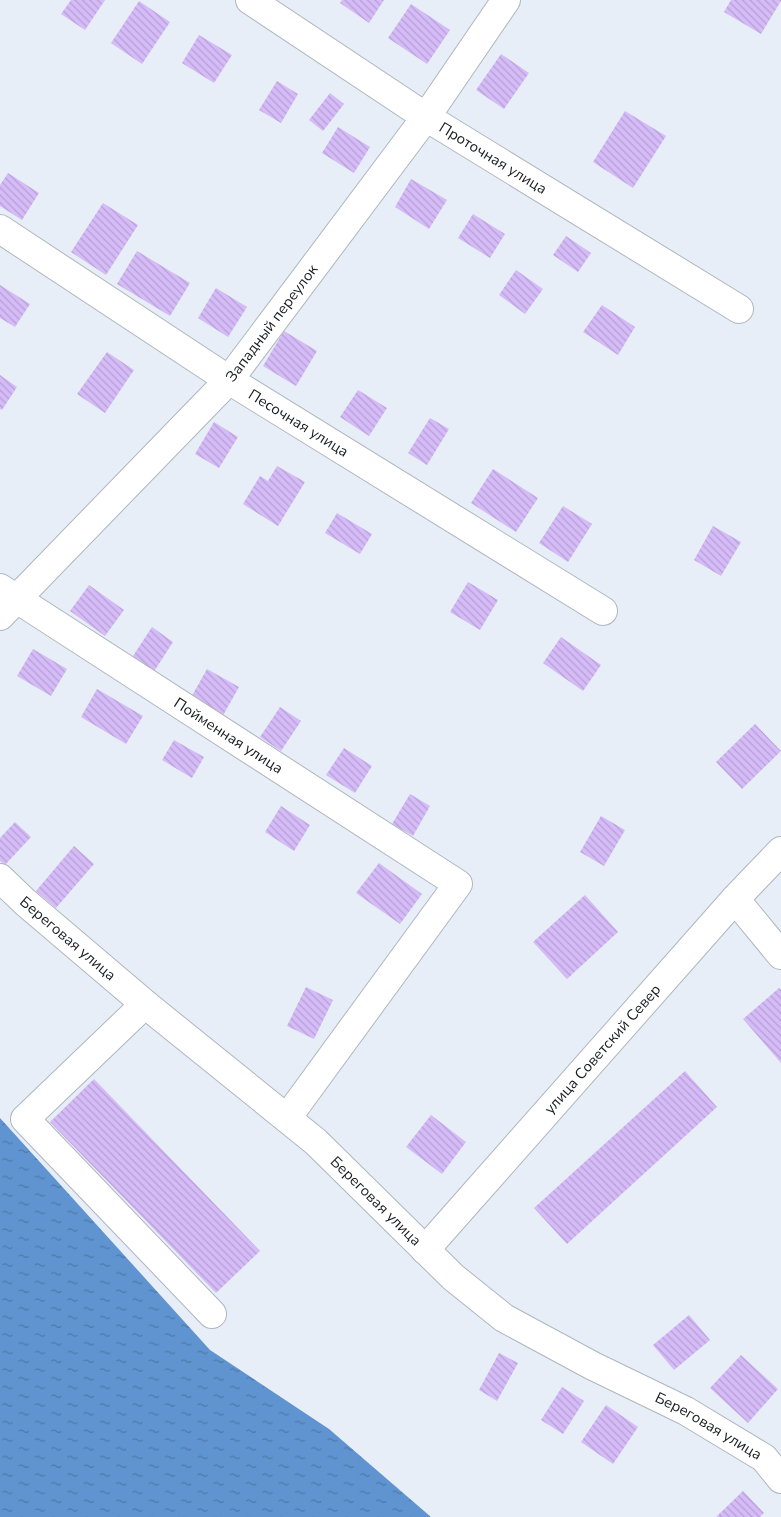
<svg xmlns="http://www.w3.org/2000/svg" width="781" height="1517" font-family="'Nunito Sans',sans-serif">
<style>
.water{fill:url(#water-ripples)}
.building{fill:url(#building-back-hatch)}
.lines{fill:none;stroke-linecap:round;stroke-linejoin:round}
.minor-casing{stroke:#b0b6bf;stroke-width:30}
.minor{stroke:#fff;stroke-width:28}
.labels{text-anchor:middle;dominant-baseline:central;stroke-width:4;stroke-linejoin:round;paint-order:stroke}
.street-label{font-size:15px;fill:#1a1d20;stroke:#e7eef7}
</style>
<defs>
<pattern id="water-ripples" width="26" height="14" patternUnits="userSpaceOnUse" patternTransform="scale(1.25)"><rect width="26" height="14" fill="#5f94d1"/><path d="M2 4q2-2 4 0t4 0M15 11q2-2 4 0t4 0" fill="none" stroke="#4e78a9"/></pattern>
<pattern id="building-back-hatch" width="6" height="6" patternUnits="userSpaceOnUse" patternTransform="scale(1.25)"><rect width="6" height="6" fill="#d5bbf7"/><path d="M-1 5l2 2M0 0l6 6M5-1l2 2" fill="none" stroke="#b6a0d3"/></pattern>
</defs>
<rect width="100%" height="100%" fill="#e7eef7"/>
<!-- water -->
<path class="water" d="M0,1118L210,1350L329,1429L431,1517H0Z"/>
<!-- building -->
<path class="building" d="M71,0H105L85,30L61,14Z
M342,0H384L369,23L340,3Z
M731,0H781V1L761,34L724,12Z
M139,1L170,22L142,64L111,43Z
M411,4L450,30L427,64L388,38Z
M199,35L232,55L214,83L182,63Z
M501,54L529,73L504,109L476,90Z
M277,81L298,94L281,123L259,110Z
M330,93L344,104L323,131L309,120Z
M625,111L666,136L633,188L593,162Z
M338,127L370,147L354,173L322,153Z
M8,173L39,193L22,220L0,206V185Z
M411,179L447,200L429,229L395,207Z
M103,203L138,225L106,275L71,252Z
M473,214L505,234L490,258L458,238Z
M566,236L591,253L578,272L553,255Z
M137,251L190,283L170,316L117,284Z
M516,270L543,289L525,314L499,295Z
M0,285L30,304L15,327L0,318Z
M216,288L247,307L228,337L198,318Z
M602,305L635,327L618,355L583,332Z
M284,331L317,351L296,386L263,366Z
M107,352L134,370L105,413L77,394Z
M0,375L17,387L2,410L0,409Z
M358,390L387,408L369,436L340,417Z
M430,418L449,429L427,465L408,453Z
M214,422L238,437L219,468L195,454Z
M277,466L305,482L278,526L243,504L260,476L268,481Z
M493,469L538,498L516,532L471,503Z
M563,506L592,524L568,562L539,543Z
M337,513L372,534L360,554L325,533Z
M713,526L741,542L721,576L694,560Z
M468,582L498,600L480,630L450,612Z
M89,585L124,610L105,636L70,611Z
M152,627L173,642L153,673L131,659Z
M561,637L601,665L583,691L543,663Z
M33,649L67,669L51,696L17,676Z
M207,669L239,687L221,719L189,701Z
M97,689L143,716L126,744L81,717Z
M280,707L301,721L281,751L260,737Z
M755,724L781,751L742,789L716,762Z
M174,740L204,757L192,778L162,760Z
M344,748L372,766L355,793L326,775Z
M410,794L430,806L413,836L392,824Z
M281,806L310,825L294,851L265,832Z
M601,816L625,830L604,866L580,852Z
M15,822L31,837L5,865L0,861V838Z
M74,846L94,864L56,908L36,891Z
M379,863L422,894L400,924L356,893Z
M585,895L618,932L567,979L533,942Z
M306,987L333,1000L314,1039L287,1026Z
M779,988L781,990V1063L743,1019Z
M685,1071L717,1107L567,1244L534,1208Z
M94,1079L260,1251L216,1293L50,1122Z
M431,1115L466,1142L442,1174L406,1147Z
M689,1315L710,1340L674,1370L653,1345Z
M499,1353L518,1363L497,1401L479,1390Z
M741,1355L778,1389L748,1423L710,1388Z
M562,1387L584,1401L563,1434L541,1420Z
M606,1405L638,1427L613,1464L581,1442Z
M743,1491L764,1513L760,1517H716Z"/>
<g class="lines">
<!-- minor casing -->
<g class="minor-casing">
<g id="minor">
<path id="s1" d="M250,0L426,117L739,309"/>
<path id="s2" d="M0,229L229,380L603,611"/>
<path id="s3" d="M0,588L458,884L287,1118"/>
<path id="s4" d="M0,616L229,380L426,117L506,0"/>
<path id="s5" d="M0,878L25,902L145,1004L316,1142L453,1277L504,1318L593,1366L686,1411L764,1458L781,1479"/>
<path d="M735,899L781,955"/>
<path d="M145,1004L25,1119L212,1314"/>
<path id="s6" d="M425,1250L735,899L781,851"/>
</g>
</g>
<!-- minor -->
<use href="#minor" class="minor"/>
</g>
<g class="labels">
<!-- street labels -->
<g class="street-label">
<text stroke="none"><textPath href="#s1" startOffset="290">Проточная улица</textPath></text>
<text stroke="none"><textPath href="#s4" startOffset="400">Западный переулок</textPath></text>
<text stroke="none"><textPath href="#s2" startOffset="356">Песочная улица</textPath></text>
<text stroke="none"><textPath href="#s3" startOffset="272">Пойменная улица</textPath></text>
<text stroke="none"><textPath href="#s5" startOffset="91">Береговая улица</textPath></text>
<text stroke="none"><textPath href="#s6" startOffset="268">улица Советский Север</textPath></text>
<text stroke="none"><textPath href="#s5" startOffset="496">Береговая улица</textPath></text>
<text stroke="none"><textPath href="#s5" startOffset="901">Береговая улица</textPath></text>
</g>
</g>
</svg>
